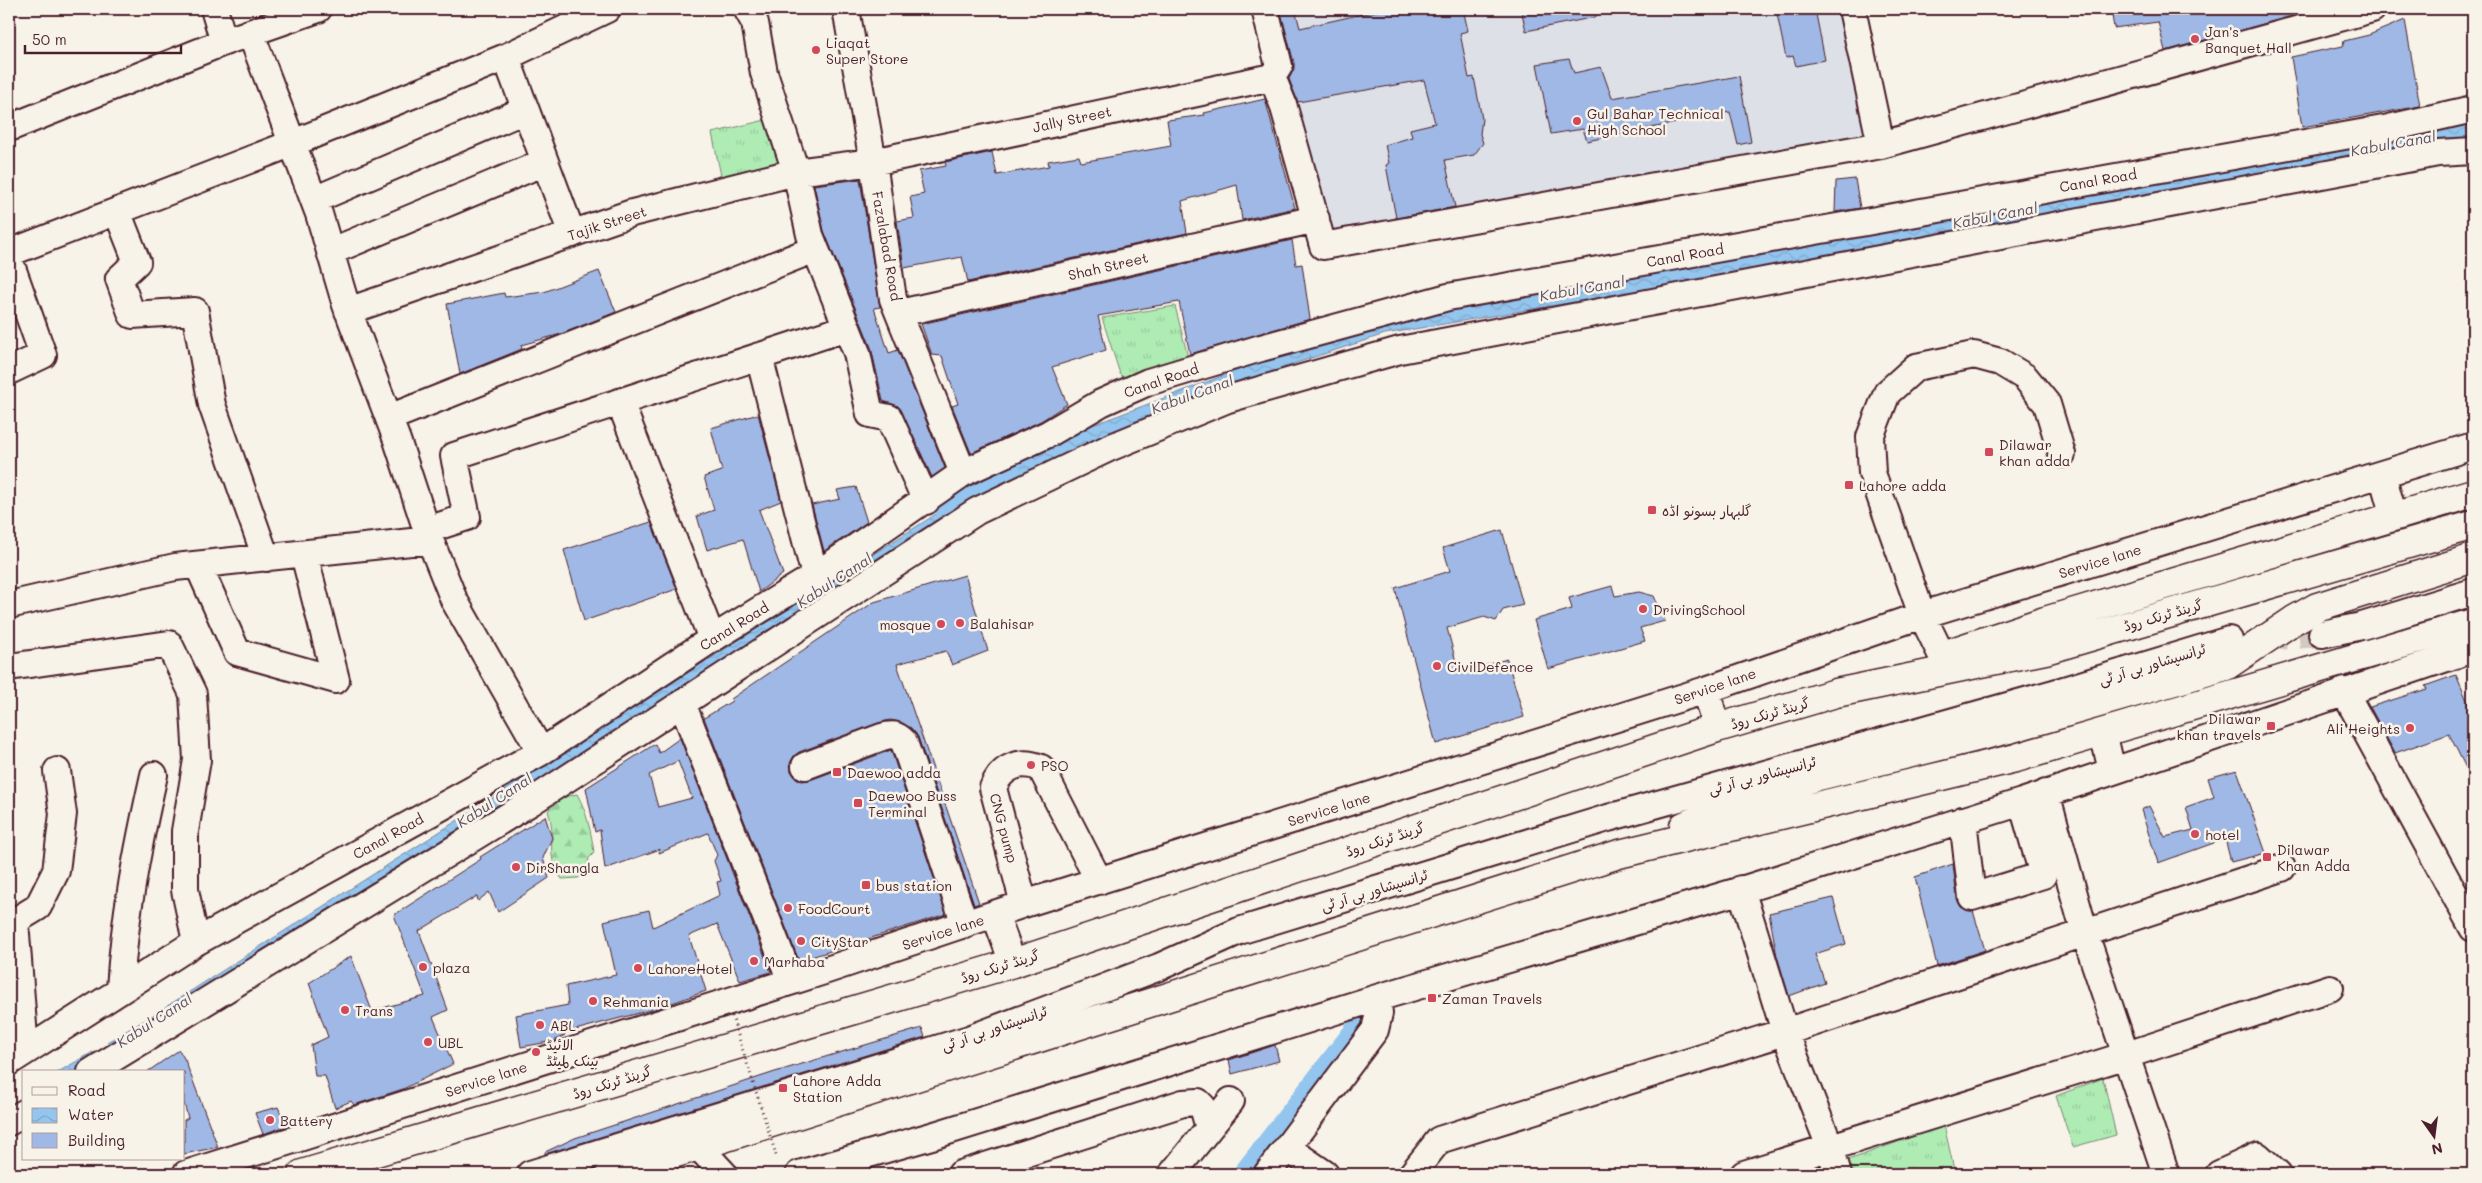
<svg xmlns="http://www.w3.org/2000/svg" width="2482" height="1183" font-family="Mali,'Playpen Sans Arabic',sans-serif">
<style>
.built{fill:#dde1e7}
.grass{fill:url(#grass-tufts);stroke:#7c8670}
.forest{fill:url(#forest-firs);stroke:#7c8670}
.water{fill:url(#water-waves);stroke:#7683a1}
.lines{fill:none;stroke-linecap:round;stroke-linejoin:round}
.canal{stroke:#93c5ef;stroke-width:21}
.building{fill:#9fb8e5;stroke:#4a1f2b;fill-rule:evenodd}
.minor-tunnel{stroke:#d4c9c2;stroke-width:26;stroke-dasharray:26 13;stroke-linecap:butt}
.minor-casing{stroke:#4a1f2b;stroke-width:30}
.highway-casing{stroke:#4a1f2b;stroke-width:31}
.minor{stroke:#f7f3e8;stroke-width:26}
.highway{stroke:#f7f3e8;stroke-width:28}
.path-bridge{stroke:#4a1f2b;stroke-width:3;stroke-dasharray:1 4;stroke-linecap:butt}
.poi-dot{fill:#d1495b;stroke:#f7f3e8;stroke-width:2}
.labels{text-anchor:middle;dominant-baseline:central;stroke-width:5;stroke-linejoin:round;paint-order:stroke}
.poi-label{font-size:14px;fill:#4a1f2b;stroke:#f7f3e8;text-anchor:start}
.street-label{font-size:14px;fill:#4a1f2b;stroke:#f7f3e8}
.water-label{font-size:15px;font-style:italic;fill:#605166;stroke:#f7f3e8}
</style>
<defs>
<pattern id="grass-tufts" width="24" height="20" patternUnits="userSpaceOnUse" patternTransform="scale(1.25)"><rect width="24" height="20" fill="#aeecb4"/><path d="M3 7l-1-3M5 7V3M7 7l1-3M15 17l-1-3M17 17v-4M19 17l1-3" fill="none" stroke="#97ca9b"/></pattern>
<pattern id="forest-firs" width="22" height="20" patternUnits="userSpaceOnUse" patternTransform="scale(1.25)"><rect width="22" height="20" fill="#aeecb4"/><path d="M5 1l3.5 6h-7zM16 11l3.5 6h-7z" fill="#97ca9b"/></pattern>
<pattern id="water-waves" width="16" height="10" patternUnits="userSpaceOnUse" patternTransform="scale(1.25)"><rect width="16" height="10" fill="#93c5ef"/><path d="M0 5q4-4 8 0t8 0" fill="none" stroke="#80a9cd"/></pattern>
</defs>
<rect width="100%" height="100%" fill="#f7f3e8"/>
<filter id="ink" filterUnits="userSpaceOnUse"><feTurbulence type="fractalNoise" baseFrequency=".02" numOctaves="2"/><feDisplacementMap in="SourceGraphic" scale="10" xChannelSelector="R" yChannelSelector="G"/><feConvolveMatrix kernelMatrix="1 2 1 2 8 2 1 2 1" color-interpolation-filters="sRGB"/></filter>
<g filter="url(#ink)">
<!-- built -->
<path class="built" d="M1252,9H1847L1881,145L1323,246L1268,91Z"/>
<!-- grass -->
<path class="grass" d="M778,117L781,162L724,190L712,133Z
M1175,306L1188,357L1124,378L1120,374L1102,318Z
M2103,1078L2116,1135L2073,1147L2056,1096Z
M1944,1125L1955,1174H1839L1835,1165Z"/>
<!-- forest -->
<path class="forest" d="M577,794C586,809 592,835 594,853L589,858L586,873L578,878L562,879C543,853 558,840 548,811C556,801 564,796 577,794Z"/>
<!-- water -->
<path class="water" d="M2473,124V138L1763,270L1385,334L1296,363L1189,405L988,493L984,476L1061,437L1336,333L1712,255L1925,225L2194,171Z
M969,493L971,508L123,1060L107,1042L147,1019Z
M93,1052L110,1072H58Z"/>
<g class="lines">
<!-- canal -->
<path class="canal" d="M945,509L1010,468
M1243,1174L1362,1021"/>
</g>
<!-- building -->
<path class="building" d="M1280,9H1295L1300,28L1385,9H1463L1468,31L1460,33L1469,78L1474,77L1482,119L1480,134L1483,143L1474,155L1445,160L1455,207L1396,218L1386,165L1389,163L1385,145L1412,137L1410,129L1435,123L1424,80L1298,102L1289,79L1294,69V63Z
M1521,9H1595L1596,17L1526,31Z
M1776,9H1815L1825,60L1796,66L1793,56L1786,58Z
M2111,9H2317L2165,51L2158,22L2114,28Z
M2405,20L2420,106L2302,127L2291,57L2343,46L2344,41L2369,35Z
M1569,59L1574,73L1601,67L1612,98L1739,76L1751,142L1738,145L1730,112L1587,141L1583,129L1551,134L1537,64Z
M1265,99L1295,208L1242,220L1237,185L1182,201L1187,233L968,282L962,257L904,268L897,221L914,218L910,197L924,194L919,171L946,166L945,162L992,152L997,175L1049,166L1048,161L1079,156L1081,162L1171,146L1167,120L1205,115L1204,113Z
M860,179L880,307L874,308L889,353L898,350L945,468L932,477L902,412L898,406L883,401L871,347L824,231L814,185Z
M1855,179L1860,208L1835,212L1836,181Z
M1292,240L1296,265L1302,264L1310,319L1190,354L1179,302L1098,316L1106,350L1052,367L1067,404L1041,421L971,453L952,406L958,404L942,356L932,355L921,324Z
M599,271L616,312L561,334L521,345L522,349L460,374L447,304L504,293L505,297L544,292Z
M758,414L781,501L759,510L783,574L759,592L743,539L707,550L697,516L714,510L704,477L722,471L711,428Z
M856,487L867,522L824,551L812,505L840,499L837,490Z
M651,522L677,589L584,621L564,550Z
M1502,530L1523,605L1503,610L1496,621L1484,617L1447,628L1459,673L1507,659L1524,717L1436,744L1395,588L1450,571L1443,548Z
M965,575L988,651L952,665L946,651L897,664L979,903L974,905L918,737L911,728L901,722L890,720L878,723L799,752L794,756L790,763L791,771L796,778L802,781L810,780L891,750L946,914L799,961L704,718L732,701L731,699L874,602Z
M1612,586L1615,596L1639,592L1654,596L1665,621L1640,628L1645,641L1548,669L1534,620L1572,609L1569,598Z
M2456,675L2473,714V782L2449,734L2395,753L2370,707L2427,689L2425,686Z
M680,738L771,972L740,981L717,924L689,936L706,991L658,1008L564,1033L565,1035L554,1041L521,1047L516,1015L568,1005L566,986L616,975L604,921L649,910L653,927L720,895L717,882L721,881L714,861L717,855L708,833L659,853L660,849L605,869L600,830L595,832L586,788L655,744L659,753ZM678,761L692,798L658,807L649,775Z
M2237,770L2266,853L2231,862L2225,839L2158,863L2141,810L2149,806L2165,837L2193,830L2186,807L2214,797L2208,778Z
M545,816L552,838L543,858L549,878L498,912L489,892L478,901L477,896L419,931L448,1010L433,1017L453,1064L403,1089L354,1105L351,1101L335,1108L325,1076H315L311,1045L328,1037L309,983L351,956L372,1011L425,996L394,915L481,859L480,857Z
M1953,864L1957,899L1961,907L1973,911L1985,950L1937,966L1915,877Z
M1833,898L1846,944L1815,954L1825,983L1789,996L1777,956L1769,913Z
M922,1028L925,1037L545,1154V1152L575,1138L775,1072Z
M1275,1045L1279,1061L1232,1074L1229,1060Z
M179,1050L185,1060L218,1147L184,1154V1120L188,1118L184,1103V1072H147Z
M278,1107L286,1126L263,1134L255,1113Z"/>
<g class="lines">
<!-- minor-tunnel -->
<path class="minor-tunnel" d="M2260,638L2322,634"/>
<!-- minor casing -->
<g class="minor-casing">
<path id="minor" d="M214,9L224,42
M747,9L755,23L764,73L796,172L810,235L857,353L870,414L889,418L926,501
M846,9L873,162L893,299L963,473
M1265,9L1279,66L1272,77L1283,104L1323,246L1881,145L2372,9
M1852,9L1881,145
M251,34L319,214L346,305L397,440L430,540L454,600L541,752
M9,128L224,42L318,9
M314,200L525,110
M117,211L137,262L119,279L132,315L195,311L212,405L266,558
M572,234L506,57L607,9
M330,252L545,162
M9,253L293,143L506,57
M9,259L43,355L9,371
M348,311L632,213L796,172L873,162L1272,77
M900,313L1316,219
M759,356L815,576
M620,402L712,639
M389,418L815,249
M2382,474L2394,517
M427,530L467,517L454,456L846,328
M198,565L237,652L336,680L304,554
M9,605L175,567L430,540
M2322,634L2362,626L2473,592
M1942,656L1922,615L1872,473L1870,437L1887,393L1916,367L1974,355L2000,362L2025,377L2047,404L2062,454
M9,667L169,644L193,694L197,760L185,831V890L196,942
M1706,690L1717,728
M2344,691L2473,928
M682,703L791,981
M2103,732L2112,771
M805,766L882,737C892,734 896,734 904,742L965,925
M2046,793L2085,934L2166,1174
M1963,820L1972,897L2043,875L2022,802
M1741,889L1785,1032L1830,1147L1838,1174
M1024,904L993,788C1001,767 1020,759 1041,768L1099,881
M995,914L1013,963
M120,990C124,917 138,846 154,775
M25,1051L15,921L38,907L56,871L63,814L57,771
M9,1062L196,942L541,752L712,639L815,576L963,473L1048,434L1101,403L1148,382L1261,348L1448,297L2389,128L2473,109
M91,1072L531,802L977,511L1109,448L1228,399L1400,350L2438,153L2473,151
M9,1122L24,1113
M699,1147L724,1174
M1287,1148L1325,1174
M186,1174L824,971L1024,904L1706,690L1922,615L2473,446
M530,1174L969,1039L1159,967L1239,931L1608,818L2054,693L2229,640
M799,1174L935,1135L1377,998L1732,893L2022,802L2473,649
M961,1174L1183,1103L1198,1102L1203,1107L1209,1128
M1172,1174L1231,1101
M1267,1174L1375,1030L1379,1013L1377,998
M1412,1174L1439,1140L1785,1032L2282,868
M1744,1174L2127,1055L2330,988
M2219,1174L2258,1156L2278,1174"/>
</g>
<!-- highway casing -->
<g class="highway-casing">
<path id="highway" d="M1946,654L2045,621L2473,493
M1684,826L1747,798L1815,777L2009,729L2226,666L2294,620L2317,607L2473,558
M302,1174L1013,963L1717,728L1836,693L2045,650L2473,525
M610,1174L1619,854L2016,758L2473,623"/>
</g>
<!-- minor -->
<use href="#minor" class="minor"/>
<!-- highway -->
<use href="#highway" class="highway"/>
<!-- path-bridge -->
<path class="path-bridge" d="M732,1016L777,1158"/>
</g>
</g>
<!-- markers -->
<g class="poi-dot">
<circle cx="2195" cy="39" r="5"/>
<circle cx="816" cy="50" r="5"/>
<circle cx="1577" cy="121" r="5"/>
<rect x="1984" y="447" width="10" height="10" rx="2.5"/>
<rect x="1844" y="480" width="10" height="10" rx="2.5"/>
<rect x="1647" y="505" width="10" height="10" rx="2.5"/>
<circle cx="1643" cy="609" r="5"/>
<circle cx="960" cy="623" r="5"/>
<circle cx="941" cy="624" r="5"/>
<circle cx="1437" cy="666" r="5"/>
<rect x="2266" y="721" width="10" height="10" rx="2.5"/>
<circle cx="2410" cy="728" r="5"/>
<circle cx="1031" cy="765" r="5"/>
<rect x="832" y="767" width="10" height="10" rx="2.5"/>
<rect x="853" y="798" width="10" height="10" rx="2.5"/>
<circle cx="2195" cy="834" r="5"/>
<rect x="2262" y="852" width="10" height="10" rx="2.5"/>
<circle cx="516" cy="867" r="5"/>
<rect x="861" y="880" width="10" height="10" rx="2.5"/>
<circle cx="788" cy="908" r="5"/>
<circle cx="801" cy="941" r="5"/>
<circle cx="754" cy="961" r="5"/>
<circle cx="423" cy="967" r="5"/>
<circle cx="638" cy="968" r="5"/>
<rect x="1427" y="993" width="10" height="10" rx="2.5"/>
<circle cx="593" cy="1001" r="5"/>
<circle cx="345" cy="1010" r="5"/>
<circle cx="540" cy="1025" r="5"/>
<circle cx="428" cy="1042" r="5"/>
<circle cx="536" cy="1052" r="5"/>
<rect x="778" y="1083" width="10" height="10" rx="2.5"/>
<circle cx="270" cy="1120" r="5"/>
</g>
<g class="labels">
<!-- poi labels -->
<g class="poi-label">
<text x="2205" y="31">Jan's<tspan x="2205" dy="16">Banquet Hall</tspan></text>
<text x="826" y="42">Liaqat<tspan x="826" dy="16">Super Store</tspan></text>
<text x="1587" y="113">Gul Bahar Technical<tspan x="1587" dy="16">High School</tspan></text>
<text x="1999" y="444">Dilawar<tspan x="1999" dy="16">khan adda</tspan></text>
<text x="1859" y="485">Lahore adda</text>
<text x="1662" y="510">گلبہار بسونو اڈہ</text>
<text x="1653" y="609">DrivingSchool</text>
<text x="970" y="623">Balahisar</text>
<text x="931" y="624" text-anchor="end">mosque</text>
<text x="1447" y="666">CivilDefence</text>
<text x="2261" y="718" text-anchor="end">Dilawar<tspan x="2261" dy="16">khan travels</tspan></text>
<text x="2400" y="728" text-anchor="end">Ali Heights</text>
<text x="1041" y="765">PSO</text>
<text x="847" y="772">Daewoo adda</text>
<text x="868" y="795">Daewoo Buss<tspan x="868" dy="16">Terminal</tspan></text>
<text x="2205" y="834">hotel</text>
<text x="2277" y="849">Dilawar<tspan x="2277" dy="16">Khan Adda</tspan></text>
<text x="526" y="867">DirShangla</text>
<text x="876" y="885">bus station</text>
<text x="798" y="908">FoodCourt</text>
<text x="811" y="941">CityStar</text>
<text x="764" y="961">Marhaba</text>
<text x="433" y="967">plaza</text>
<text x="648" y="968">LahoreHotel</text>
<text x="1442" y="998">Zaman Travels</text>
<text x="603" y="1001">Rehmania</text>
<text x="355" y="1010">Trans</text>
<text x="550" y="1025">ABL</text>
<text x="438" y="1042">UBL</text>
<text x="546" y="1044">الائیڈ<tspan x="546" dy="16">بینک لمیٹڈ</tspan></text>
<text x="793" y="1080">Lahore Adda<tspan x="793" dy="16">Station</tspan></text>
<text x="280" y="1120">Battery</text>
</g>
<!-- street labels -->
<g class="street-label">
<text transform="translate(1072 119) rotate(-12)">Jally Street</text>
<text transform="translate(2098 180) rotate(-10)">Canal Road</text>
<text transform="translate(607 223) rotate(-18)">Tajik Street</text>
<text transform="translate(887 246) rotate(80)">Fazalabad Road</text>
<text transform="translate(1685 255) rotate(-10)">Canal Road</text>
<text transform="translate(1108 266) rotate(-13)">Shah Street</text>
<text transform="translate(1161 380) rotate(-19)">Canal Road</text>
<text transform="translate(2100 561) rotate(-17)">Service lane</text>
<text transform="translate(2163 615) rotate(-16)">گرینڈ ٹرنک روڈ</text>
<text transform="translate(734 626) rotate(-32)">Canal Road</text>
<text transform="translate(2152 664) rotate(-17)">ٹرانسپشاور بی آر ٹی</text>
<text transform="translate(1715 686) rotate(-19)">Service lane</text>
<text transform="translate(1770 713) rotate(-16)">گرینڈ ٹرنک روڈ</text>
<text transform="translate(1762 775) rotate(-15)">ٹرانسپشاور بی آر ٹی</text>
<text transform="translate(1329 809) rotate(-17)">Service lane</text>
<text transform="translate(1004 828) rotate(75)">CNG pump</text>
<text transform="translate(388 836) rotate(-29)">Canal Road</text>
<text transform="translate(1385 839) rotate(-18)">گرینڈ ٹرنک روڈ</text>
<text transform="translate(1374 890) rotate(-17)">ٹرانسپشاور بی آر ٹی</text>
<text transform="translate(943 932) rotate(-18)">Service lane</text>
<text transform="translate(1000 966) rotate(-17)">گرینڈ ٹرنک روڈ</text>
<text transform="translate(994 1028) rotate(-19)">ٹرانسپشاور بی آر ٹی</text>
<text transform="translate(486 1079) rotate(-18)">Service lane</text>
<text transform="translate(612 1082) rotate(-17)">گرینڈ ٹرنک روڈ</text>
</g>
<!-- water labels -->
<g class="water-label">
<text transform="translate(2393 143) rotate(-10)">Kabul Canal</text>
<text transform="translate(1995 215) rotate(-11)">Kabul Canal</text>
<text transform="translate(1582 288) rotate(-10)">Kabul Canal</text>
<text transform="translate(1192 394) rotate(-20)">Kabul Canal</text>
<text transform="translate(834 580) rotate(-33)">Kabul Canal</text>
<text transform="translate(494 800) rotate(-33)">Kabul Canal</text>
<text transform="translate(154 1020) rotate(-33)">Kabul Canal</text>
</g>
</g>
<!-- margin -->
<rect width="2482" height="1183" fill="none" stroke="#f7f3e8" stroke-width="30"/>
<rect x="15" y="15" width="2452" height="1153" fill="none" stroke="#4a1f2b" stroke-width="2" filter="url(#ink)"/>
<!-- legend -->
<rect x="22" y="1070" width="162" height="90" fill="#f7f3e8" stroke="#b29e9c"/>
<rect x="32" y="1087" width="25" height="8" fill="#f7f3e8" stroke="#b29e9c"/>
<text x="68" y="1096" font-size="15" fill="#4a1f2b">Road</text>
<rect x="32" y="1108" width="25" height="15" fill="url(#water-waves)" stroke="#b29e9c"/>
<text x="68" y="1120" font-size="15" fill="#4a1f2b">Water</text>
<rect x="32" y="1133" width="25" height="15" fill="#9fb8e5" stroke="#b29e9c"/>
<text x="68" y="1146" font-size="15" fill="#4a1f2b">Building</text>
<!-- north arrow -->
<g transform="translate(2434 1136) rotate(166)" stroke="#f7f3e8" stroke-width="4" paint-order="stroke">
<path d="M0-4L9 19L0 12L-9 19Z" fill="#4a1f2b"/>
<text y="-8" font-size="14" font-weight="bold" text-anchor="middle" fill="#4a1f2b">N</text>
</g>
<!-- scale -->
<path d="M25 45v8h156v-8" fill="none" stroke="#4a1f2b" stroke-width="2.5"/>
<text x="32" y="45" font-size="15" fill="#4a1f2b" stroke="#f7f3e8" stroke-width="4" paint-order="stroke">50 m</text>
</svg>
